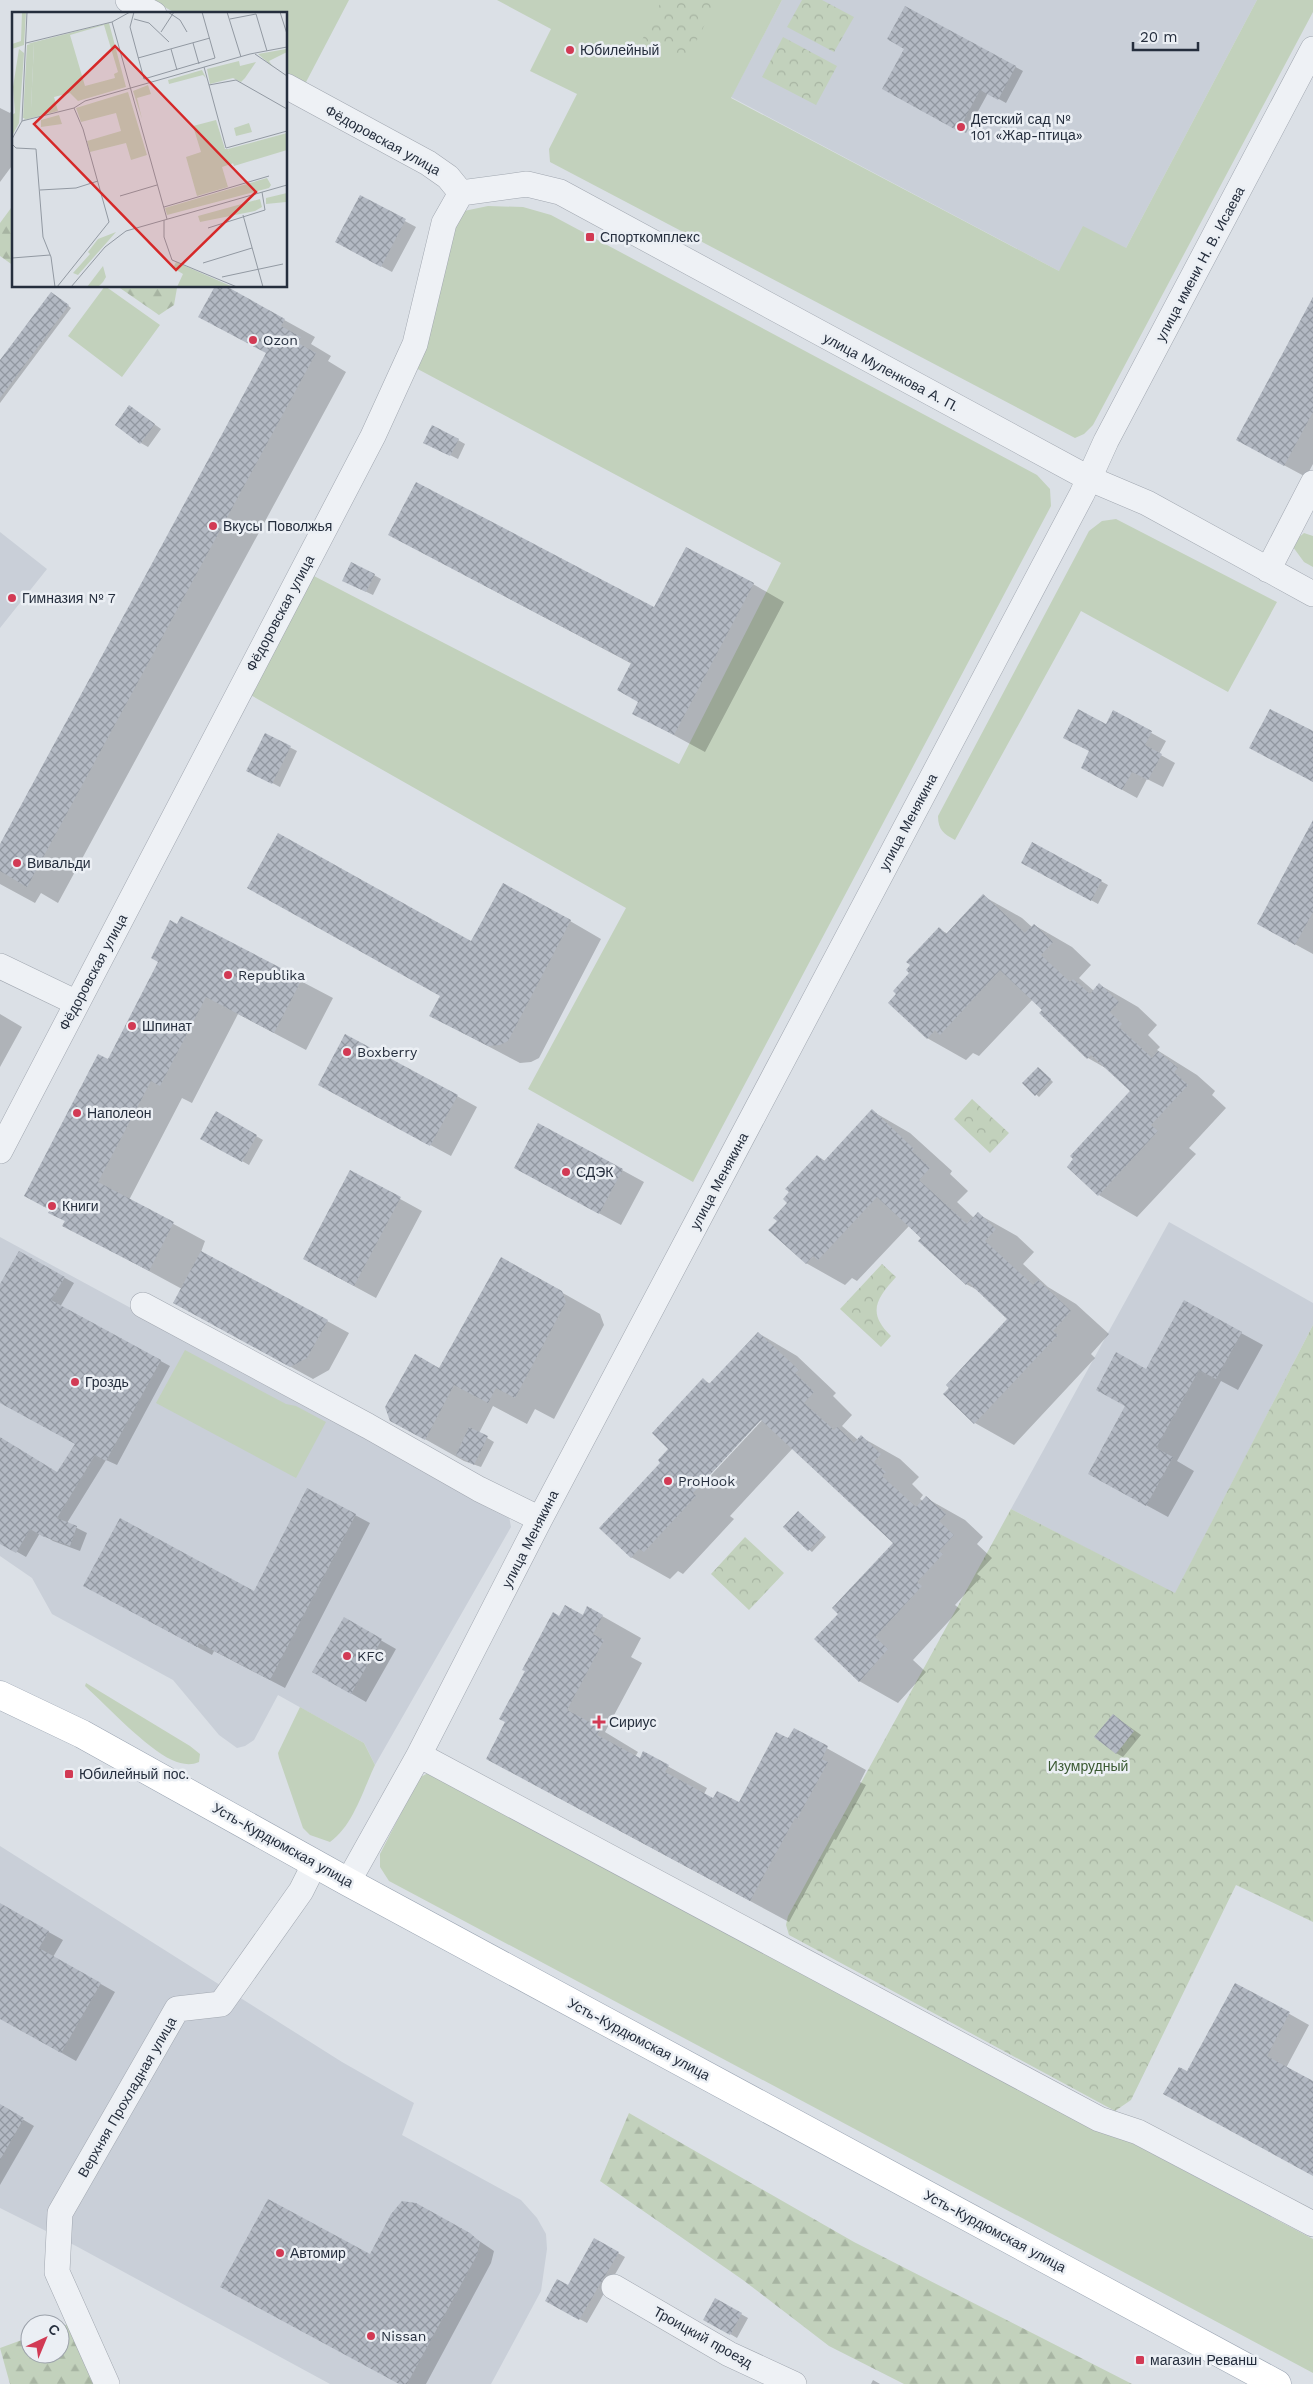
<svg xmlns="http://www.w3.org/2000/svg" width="1313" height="2384" font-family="'Work Sans',sans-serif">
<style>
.built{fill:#c9cfd8}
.grass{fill:#c2d1bc}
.forest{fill:url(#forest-firs)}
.park{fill:url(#park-crowns)}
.shadow{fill:#0003;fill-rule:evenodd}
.building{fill:url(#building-cross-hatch)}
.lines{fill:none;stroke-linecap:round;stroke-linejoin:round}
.minor-casing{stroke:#a1a7b0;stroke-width:26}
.primary-casing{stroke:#9aa4b2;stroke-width:29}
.minor{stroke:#eef1f5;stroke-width:25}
.primary{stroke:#fff;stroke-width:28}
.poi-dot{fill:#d23a54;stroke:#ebeff4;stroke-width:2}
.labels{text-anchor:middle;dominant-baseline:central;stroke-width:5;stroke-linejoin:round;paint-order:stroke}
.poi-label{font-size:14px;fill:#252e3d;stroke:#ebeff4;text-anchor:start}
.street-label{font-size:14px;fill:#252e3d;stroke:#ebeff4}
.park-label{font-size:14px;fill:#3a5932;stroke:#ebeff4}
.inset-road{fill:none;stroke:#9299a2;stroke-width:1}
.view{fill:#d62828;fill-opacity:0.15;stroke:#d62828;stroke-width:2.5}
.inset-edge{fill:none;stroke:#252e3d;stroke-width:2.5}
</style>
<defs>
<pattern id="forest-firs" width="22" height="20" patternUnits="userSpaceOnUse" patternTransform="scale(1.25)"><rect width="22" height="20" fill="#c2d1bc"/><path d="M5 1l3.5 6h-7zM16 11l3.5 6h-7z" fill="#a7b4a2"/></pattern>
<pattern id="park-crowns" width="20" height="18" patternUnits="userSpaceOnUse" patternTransform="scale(1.25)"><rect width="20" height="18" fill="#c2d1bc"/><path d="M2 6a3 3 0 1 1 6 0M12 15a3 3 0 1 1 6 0" fill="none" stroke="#a7b4a2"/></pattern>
<pattern id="building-cross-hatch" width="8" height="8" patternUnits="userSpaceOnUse" patternTransform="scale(1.25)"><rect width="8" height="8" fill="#b3b9c3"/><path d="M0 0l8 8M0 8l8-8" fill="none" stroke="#9197a0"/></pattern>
</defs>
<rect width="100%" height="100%" fill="#dbe0e6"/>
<!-- built -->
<path class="built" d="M782,0H1257L1126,248L1059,271L731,97Z
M0,532L47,569L0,628Z
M1169,1222L1313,1303V1325L1175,1594L1011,1509Z
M0,1237L501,1509L509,1516L511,1527L375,1765L364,1743L278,1695L254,1740L245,1746L237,1748L219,1735L173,1680L52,1614L32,1578L0,1556Z
M0,1846L342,2062L414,2103L402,2135L521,2200L537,2218L546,2234L547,2249L541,2291L491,2384H330L76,2246L0,2208Z"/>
<!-- grass -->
<path class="grass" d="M152,0H349L305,84L286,74V14H177Z
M497,0H782L731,98L1059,271L1083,226L1126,248L1257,0H1313V12L1093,425L1084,434L1075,438L550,162L549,149L577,94L530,71L551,29Z
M488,206L523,207L551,215L1037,475L1050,489L1051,506L693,1182L528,1089L626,908L247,693L310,574L679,764L781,563L412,366L447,240L464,211Z
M105,286L160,325L122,377L68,336Z
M1116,519L1277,602L1228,692L1081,611L955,840C944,834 938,830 938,816L1089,531L1102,521Z
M1304,533L1313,536V567L1304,562L1293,547L1297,539Z
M185,1350L286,1404L296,1406L326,1422L296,1478L156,1403Z
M86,1683L190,1746L200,1754L199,1762C190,1766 181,1764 172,1760C146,1748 108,1707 85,1686Z
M300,1707L364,1743L375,1765C363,1790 353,1826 330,1842L310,1835L303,1828L279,1758L278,1753Z
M428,1773L436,1774L1313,2239V2373L389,1881L380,1867V1854L419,1778Z"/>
<!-- forest -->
<path class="forest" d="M14,204V266L0,256V223Z
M117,286H174L177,288L174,305L159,315Z
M629,2113L854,2242L1132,2384H904L829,2346L743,2280L600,2181Z
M71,2323L97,2384H10L0,2348L30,2337V2354H60V2327Z"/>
<!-- park -->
<path class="park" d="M662,0H717L685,64L641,42Z
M802,0H822L854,17L834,52L787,27Z
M783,37L837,66L816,105L762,77Z
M972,1099L1009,1133L990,1153L954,1119Z
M882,1264L896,1277C876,1299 867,1313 891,1336L881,1347L840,1309Z
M1313,1325V1922L1236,1885L1131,2100L1115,2111L789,1935L786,1925L788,1916L1011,1509L1175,1593Z
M745,1537L784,1573L749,1610L711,1574Z"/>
<!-- shadow -->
<path class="shadow" d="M905,8L1023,71L1006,103L988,93L966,133L884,89L905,48Z
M14,107V163L0,182V108L10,113Z
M360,197L416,227L392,272L347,248Z
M223,286L315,337L311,344L331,356L328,361L346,372L58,903L41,893L35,903L0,884V847L267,354Z
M55,295L71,308L0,403V362Z
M1313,299V464L1306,477L1259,452Z
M136,411L161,429L148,447L141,443Z
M458,440L465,444L458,459L432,446Z
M390,535L654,609L753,584L784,602L705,752L633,713L639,702L632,664Z
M374,575L381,579L373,595L350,584Z
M1113,712L1166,741L1159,754L1175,763L1163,787L1147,779L1137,798L1097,776Z
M266,735L297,751L280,787L255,774Z
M1313,822V954L1280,936Z
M1033,844L1108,885L1098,904L1023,862Z
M983,896L1022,918L1032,927L1034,925L1072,947L1091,965L1079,978L1094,991L1100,985L1138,1007L1157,1025L1148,1035L1160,1047L1157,1050L1197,1075L1215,1091L1212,1095L1226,1108L1189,1148L1196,1154L1137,1217L1099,1195L1132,1091L1109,1070L1088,1058L1033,999L979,1056L973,1053L966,1060L927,1038L911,973L939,929L948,934Z
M181,918L333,998L306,1050L238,1014L192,1103L182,1098L129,1200L205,1241L201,1252L349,1333L329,1370L313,1379L196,1315L182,1289L64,1225L108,1061Z
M570,921L601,939L539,1058L531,1062L520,1063L431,1016L471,943Z
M0,1014L22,1027L0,1067Z
M1041,1070L1053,1082L1039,1097L1024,1083Z
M339,1096H457L477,1107L451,1156Z
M872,1111L910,1133L952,1171L950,1174L968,1191L957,1202L974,1218L978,1214L1017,1236L1034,1252L1023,1264L1048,1287L1076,1304L1109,1334L1091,1354L1095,1358L1014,1445L975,1423L944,1394L1009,1319L981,1292L966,1284L909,1226L857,1281L852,1278L845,1285L806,1263L778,1221L817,1156L825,1161Z
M216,1113L263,1140L249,1165L202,1138Z
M622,1170L644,1182L621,1225L537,1180Z
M351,1172L422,1211L376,1298L326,1271Z
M19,1252L74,1283L60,1307L170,1366L117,1465L106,1460L67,1523L87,1533L80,1551L53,1541L40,1533L26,1557L0,1542V1438L58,1474L76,1444L0,1402V1287Z
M561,1292L600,1314L604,1325L554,1419L535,1409L527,1424L493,1406L479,1433L494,1442L481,1467L464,1461L391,1420L439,1370Z
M758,1333L797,1356L836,1393L833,1396L852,1415L842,1426L858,1440L861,1437L900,1459L919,1477L912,1484L923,1495L920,1499L923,1501L926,1498L965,1520L983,1537L977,1544L992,1558L977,1574L981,1577L955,1605L960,1609L913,1660L926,1672L898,1703L859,1681L839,1613L894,1543L793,1448L730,1516L734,1519L683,1574L678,1571L670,1579L631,1557L662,1463L703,1380L711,1384ZM764,1414L766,1416L700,1487L698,1485Z
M1241,1333L1263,1345L1238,1390L1221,1381L1177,1461L1194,1471L1168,1517L1111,1486L1127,1406L1146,1370Z
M308,1490L370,1523L285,1688L214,1651L212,1655L100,1594L255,1593Z
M801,1514L826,1537L812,1552L784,1527Z
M588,1608L641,1638L631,1657L642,1663L605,1732L638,1752L635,1757L640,1760L644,1753L707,1788L704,1794L714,1799L739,1804L794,1730L866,1770L860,1782L866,1785L836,1840L834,1839L789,1922L526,1780L559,1617L583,1616Z
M344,1619L396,1649L366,1702L314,1672Z
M1113,1715L1141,1735L1123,1757L1116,1753Z
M0,1905L63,1940L53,1957L115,1992L76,2061L0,2018Z
M1236,1984L1309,2025L1286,2068L1313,2082V2175L1187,2073Z
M0,2106L34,2126L0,2185Z
M469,2234L494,2251L491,2263L426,2384H400L370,2256Z
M595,2240L625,2257L587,2323L546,2301L569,2287Z
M716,2300L748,2318L737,2338L705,2319Z
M873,2380L880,2384H871Z"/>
<!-- building -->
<path class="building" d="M905,6L1016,66L998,100L980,90L958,131L882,89L904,49L887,39Z
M360,195L406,219L381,267L335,242Z
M215,286H226L285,319L281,326L301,337L298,343L316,353L27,887L0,871V844L266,353L198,317Z
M51,292L69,305L0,398V360Z
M1313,297V412L1284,466L1236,440Z
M129,405L155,424L140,444L115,425Z
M432,425L459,439L450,456L423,443Z
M416,482L654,607L686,547L754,583L674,735L632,714L638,702L617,690L631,663L388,535Z
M351,562L375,574L366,592L342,581Z
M1078,709L1106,724L1113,710L1152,731L1145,745L1162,754L1148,780L1132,772L1122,790L1081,768L1089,751L1063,738Z
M1270,709L1313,731V782L1249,748Z
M265,733L291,746L272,784L246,771Z
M1313,820V912L1295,945L1257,924Z
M278,833L471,941L503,883L571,920L508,1041L500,1045L488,1046L429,1016L440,996L247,888Z
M1032,842L1102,880L1091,901L1021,863Z
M983,894L1025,933L1034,924L1053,942L1041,955L1070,982L1073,979L1090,994L1099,983L1119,1002L1110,1012L1122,1024L1119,1027L1152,1058L1158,1051L1178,1068L1174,1072L1188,1085L1151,1125L1158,1131L1098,1196L1067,1167L1073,1159L1070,1156L1130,1091L1091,1055L1087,1059L1039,1013L1042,1010L1000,970L940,1035L935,1030L927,1039L888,1003L896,994L893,991L909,973L906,970L910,965L906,962L939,927L946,934Z
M181,916L302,979L274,1033L206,997L160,1086L151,1081L98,1182L174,1222L149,1271L62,1226L65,1221L48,1213L50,1210L24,1196L98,1054L108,1059L158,962L151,958L170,920L177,924Z
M345,1034L458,1095L430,1146L318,1085Z
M1038,1067L1051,1079L1035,1096L1022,1083Z
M872,1109L914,1149L912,1151L930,1168L919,1180L967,1224L978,1212L996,1229L985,1241L1033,1285L1038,1280L1071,1311L1053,1331L1058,1335L974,1424L943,1394L949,1388L946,1385L1007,1319L968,1282L966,1285L918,1241L921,1238L877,1197L818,1260L813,1256L806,1264L768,1230L777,1221L773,1218L787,1203L783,1199L789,1192L785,1189L817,1155L824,1161Z
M216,1111L257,1135L242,1162L200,1139Z
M538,1123L623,1169L599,1214L514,1168Z
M350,1170L401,1197L354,1286L303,1259Z
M19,1251L65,1277L51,1300L161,1360L106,1461L95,1455L57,1518L77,1526L70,1546L42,1536L30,1529L16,1553L0,1544V1437L57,1472L75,1444L0,1403V1284Z
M201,1251L328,1320L307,1358L290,1367L173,1303Z
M501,1257L562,1291L566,1302L515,1398L496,1388L488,1403L454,1385L425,1440L390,1421L385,1407L415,1354L439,1368Z
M1184,1300L1242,1332L1216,1379L1199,1370L1156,1448L1173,1457L1146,1506L1088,1474L1125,1406L1096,1390L1116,1352L1146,1369Z
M758,1332L799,1370L795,1373L814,1392L804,1403L834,1430L837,1427L854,1443L861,1435L881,1454L874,1462L886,1472L882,1476L916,1507L926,1496L946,1514L939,1521L954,1535L939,1551L943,1554L917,1582L922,1586L875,1637L888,1649L859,1682L814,1639L838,1614L832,1608L893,1543L761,1420L693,1493L696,1496L644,1552L639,1549L631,1558L599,1528L660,1463L658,1460L668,1449L652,1433L703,1378L709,1384Z
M469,1427L488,1436L474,1465L456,1455Z
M307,1488L356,1514L270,1680L199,1643L197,1647L83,1586L120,1518L254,1591Z
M798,1511L824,1535L808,1551L783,1527Z
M565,1605L583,1615L587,1606L603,1615L593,1634L604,1640L567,1710L601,1728L597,1735L640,1758L643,1751L669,1765L665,1772L713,1798L717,1791L739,1802L776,1732L788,1738L794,1728L828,1746L822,1759L828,1762L797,1819L795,1818L750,1901L486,1759L505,1722L499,1719L525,1671L522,1670L553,1612L559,1616Z
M344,1617L382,1639L351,1694L312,1672Z
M1113,1714L1134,1731L1116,1754L1094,1737Z
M0,1903L49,1931L39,1948L101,1983L61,2053L0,2019Z
M1235,1983L1290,2012L1267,2056L1313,2081V2176L1163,2094L1179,2067L1187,2071Z
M0,2104L24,2118L0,2160Z
M268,2199L370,2254L391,2214L402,2201L416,2203L470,2233L480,2242L477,2255L407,2384H399L220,2287Z
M594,2238L619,2252L579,2320L545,2301L557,2279L568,2285Z
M715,2298L742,2313L730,2335L703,2320Z"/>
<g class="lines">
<!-- minor casing -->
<g class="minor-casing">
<path id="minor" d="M128,0L154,14
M286,86L428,163L448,177L461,193
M461,193L527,184L560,192L1088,478L1147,503L1313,594
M1268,570L1313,483
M0,966L77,1003
M0,1151L373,436L415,344L444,223L461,193
M143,1305L368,1426L479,1489L540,1519
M419,1755L1099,2119L1138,2132L1313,2224
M348,1882L419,1755L540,1519L1082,494L1106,441L1313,49
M614,2287L729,2354L794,2384
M107,2384L57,2272L60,2213L177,2009L221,2004L301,1891L315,1863"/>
</g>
<!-- primary casing -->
<g class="primary-casing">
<path id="primary" d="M0,1695L82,1734L348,1882L1277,2384"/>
</g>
<!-- minor -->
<use href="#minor" class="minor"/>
<!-- primary -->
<use href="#primary" class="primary"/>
</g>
<!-- markers -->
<g class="poi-dot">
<circle cx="570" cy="50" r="5"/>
<circle cx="961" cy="127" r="5"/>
<rect x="585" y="232" width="10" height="10" rx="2.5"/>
<circle cx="253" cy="340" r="5"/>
<circle cx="213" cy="526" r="5"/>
<circle cx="12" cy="598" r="5"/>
<circle cx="17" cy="863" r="5"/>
<circle cx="228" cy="975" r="5"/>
<circle cx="132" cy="1026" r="5"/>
<circle cx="347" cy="1052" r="5"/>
<circle cx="77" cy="1113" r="5"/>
<circle cx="566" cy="1172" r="5"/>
<circle cx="52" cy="1206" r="5"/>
<circle cx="75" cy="1382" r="5"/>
<circle cx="668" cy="1481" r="5"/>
<circle cx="347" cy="1656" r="5"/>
<path d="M596.5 1714.5h5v5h5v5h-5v5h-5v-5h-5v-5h5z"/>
<rect x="64" y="1769" width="10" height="10" rx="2.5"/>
<circle cx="280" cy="2253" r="5"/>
<circle cx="371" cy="2336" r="5"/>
<rect x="1135" y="2355" width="10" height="10" rx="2.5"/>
</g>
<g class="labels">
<!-- poi labels -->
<g class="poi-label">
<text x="580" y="50">Юбилейный</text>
<text x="971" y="119">Детский сад №<tspan x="971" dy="16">101 «Жар-птица»</tspan></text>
<text x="600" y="237">Спорткомплекс</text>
<text x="263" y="340">Ozon</text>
<text x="223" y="526">Вкусы Поволжья</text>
<text x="22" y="598">Гимназия № 7</text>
<text x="27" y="863">Вивальди</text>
<text x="238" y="975">Republika</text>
<text x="142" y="1026">Шпинат</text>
<text x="357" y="1052">Boxberry</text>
<text x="87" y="1113">Наполеон</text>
<text x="576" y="1172">СДЭК</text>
<text x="62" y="1206">Книги</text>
<text x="85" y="1382">Гроздь</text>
<text x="678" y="1481">ProHook</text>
<text x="357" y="1656">KFC</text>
<text x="609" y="1722">Сириус</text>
<text x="79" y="1774">Юбилейный пос.</text>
<text x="290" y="2253">Автомир</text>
<text x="381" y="2336">Nissan</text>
<text x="1150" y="2360">магазин Реванш</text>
</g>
<!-- street labels -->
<g class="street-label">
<text transform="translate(383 140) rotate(29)">Фёдоровская улица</text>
<text transform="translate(1200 264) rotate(-62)">улица имени Н. В. Исаева</text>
<text transform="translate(891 372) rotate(28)">улица Муленкова А. П.</text>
<text transform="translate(280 613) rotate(-62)">Фёдоровская улица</text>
<text transform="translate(908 822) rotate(-62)">улица Менякина</text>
<text transform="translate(93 972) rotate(-62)">Фёдоровская улица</text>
<text transform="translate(719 1181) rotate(-62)">улица Менякина</text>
<text transform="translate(530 1539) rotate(-63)">улица Менякина</text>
<text transform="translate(283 1845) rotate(29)">Усть-Курдюмская улица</text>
<text transform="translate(639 2039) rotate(28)">Усть-Курдюмская улица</text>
<text transform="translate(127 2097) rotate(-60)">Верхняя Прохладная улица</text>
<text transform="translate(995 2231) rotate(28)">Усть-Курдюмская улица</text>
<text transform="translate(703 2337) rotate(29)">Троицкий проезд</text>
</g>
<!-- park labels -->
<g class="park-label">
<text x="1088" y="1766">Изумрудный</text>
</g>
</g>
<!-- overview -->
<g transform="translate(12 12)">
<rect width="275" height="275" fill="#dbe0e6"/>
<path d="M10,0H14L12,33L0,37V32L9,29ZM97,11L114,75L66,89L58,81L42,85L46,99L12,108L15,96H19L22,32H15ZM92,13L106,60L102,62L103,66L73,74L58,23ZM7,37L12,41L7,111L0,124V103L3,101L1,75ZM274,37L275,40L257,49L261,55L246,42ZM227,49L228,54L244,50L233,66L229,70L221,66L198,72L195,57ZM190,58L194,66L191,63L157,72L156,68ZM136,73L139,82L125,86L130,107L121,79ZM116,80L135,143L119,148L114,131L78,140L75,129L109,119L104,101L69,110L64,96ZM237,111L240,120L224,124L222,116ZM275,121V138L222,154L216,137ZM255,166L259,173L257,176L155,203L153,196ZM104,220L66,263L61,261L78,242L76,240L86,227Z" fill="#c2d1bc" fill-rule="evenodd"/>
<path d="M22,31L19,96H15V106H11L15,33ZM275,181L274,190L254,192V186ZM248,187L250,195L243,199L188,210L186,204ZM164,250L221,275H165L171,262L161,256ZM91,254L94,265L91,270L86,275H75Z" fill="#c2d1bc"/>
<path d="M47,103L50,112L29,115V108ZM204,108L213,137H216L222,151L210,155L216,175L185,184L174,145L189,140L181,114Z" fill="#c2d1bc"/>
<path class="inset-road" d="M122,0L118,15L132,67M156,0L168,8L175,20M215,0L229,45M268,0L275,22M122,7L137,11L157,30M218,7L244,2L255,39M100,10L155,207M149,20L162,0M14,31L100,10L118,0M181,31L187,52M159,37L165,58M243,42L275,64M126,46L198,26M192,55L197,73L224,68L275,97M132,67L203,46L190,0M197,73L214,136L275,119M62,96L73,89L238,42L275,35M10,109L62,96M0,127L10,109L15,0M0,132L4,136L24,137L31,225L39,245L43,275M28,178L64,176L86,169M108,184L145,173M152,195L257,164M231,203L251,275M152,208V225L160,248L225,275M196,216L253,198L250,180M0,246L38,243M191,251L240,236M210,265L271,252M45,275L97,210L71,117L62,96M59,275L93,235L114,219L275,173"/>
<path class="view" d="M103,34L244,180L164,258L22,112Z"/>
<rect width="275" height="275" class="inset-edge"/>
</g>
<!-- north arrow -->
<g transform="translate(45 2339) rotate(44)"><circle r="24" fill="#ebeff4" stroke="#9ca2ab"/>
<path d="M0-4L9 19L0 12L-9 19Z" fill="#d23a54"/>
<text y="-8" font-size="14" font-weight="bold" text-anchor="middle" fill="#252e3d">С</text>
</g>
<!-- scale -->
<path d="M1133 42v8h65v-8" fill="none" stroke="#252e3d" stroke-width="2.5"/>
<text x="1140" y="42" font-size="15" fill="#252e3d" stroke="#ebeff4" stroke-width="4" paint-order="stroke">20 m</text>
</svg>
